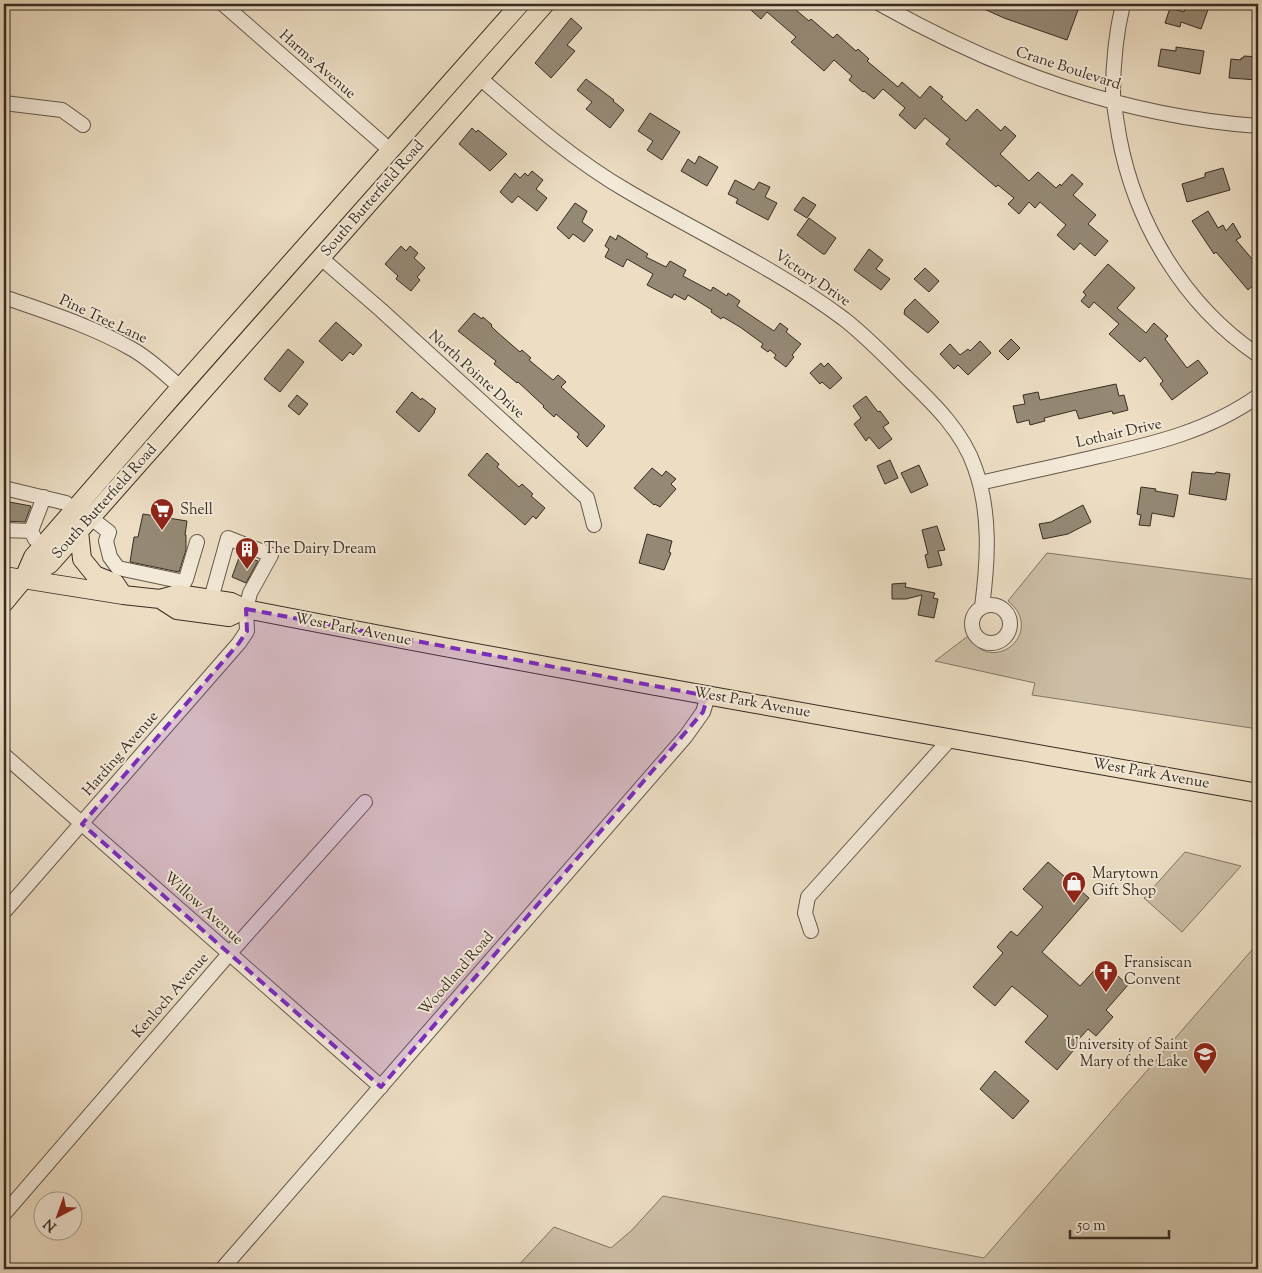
<svg xmlns="http://www.w3.org/2000/svg" width="1262" height="1273" font-family="'Sorts Mill Goudy',serif">
<style>
.green{fill:#cdbfa7;stroke:#827664}
.building{fill:#958975;stroke:#372d21}
.lines{fill:none;stroke-linecap:round;stroke-linejoin:round}
.minor-casing{stroke:#64594a;stroke-width:16}
.major-casing{stroke:#372d21;stroke-width:20}
.minor{stroke:#f3e9d8;stroke-width:14}
.major{stroke:#ecddc3;stroke-width:18}
.marked{fill:#7b2cbf;fill-opacity:0.2;stroke:#7b2cbf;stroke-width:4;stroke-dasharray:10 6;stroke-linejoin:round}
.labels{text-anchor:middle;dominant-baseline:central;stroke-width:4;stroke-linejoin:round;paint-order:stroke}
.street-label{font-size:15px;fill:#372d21;stroke:#f3e9d8}
.poi-label{font-size:15px;fill:#372d21;stroke:#f3e9d8;text-anchor:start}
</style>
<rect width="100%" height="100%" fill="#ecddc3"/>
<filter id="stains"><feTurbulence type="fractalNoise" baseFrequency=".004" numOctaves="4"/><feColorMatrix values="0 0 0 0 .2 0 0 0 0 .09 0 0 0 0 .02 0 0 0 .5 -.17"/></filter>
<radialGradient id="worn" r=".72"><stop offset=".6" stop-color="#630" stop-opacity="0"/><stop offset="1" stop-color="#630" stop-opacity=".3"/></radialGradient>
<!-- green -->
<path class="green" d="M1047,553L1258,580V729L1032,695L1035,683L935,661L968,636C971,640 975,645 979,648C1006,666 1041,627 1008,601Z
M1185,852L1241,866L1182,932L1144,898Z
M1258,943V1269H515L554,1227L611,1248L632,1230L663,1196L984,1258Z"/>
<!-- building -->
<path class="building" d="M744,4H789L809,21L811,19L833,38L837,34L856,51L858,49L869,59L867,61L898,87L902,82L920,98L930,86L943,97L941,99L966,121L977,109L1001,131L1005,126L1016,136L1000,154L1029,181L1038,172L1056,188L1060,184L1061,186L1072,174L1083,184L1073,195L1096,215L1088,224L1108,241L1095,256L1080,243L1074,250L1057,235L1066,225L1040,202L1035,208L1029,202L1019,214L1008,204L1014,198L998,185L996,187L946,144L950,139L925,118L915,129L899,115L905,108L883,89L874,99L864,91L863,92L849,80L852,76L834,60L824,71L791,42L796,37L767,12L761,19Z
M973,4H1020L1034,9L1036,4H1059L1078,10L1067,40L1004,18Z
M1187,4H1210L1201,29L1181,22L1180,27L1165,23L1170,8L1184,12Z
M571,18L582,28L567,45L575,51L551,78L535,63Z
M1176,47L1204,51L1200,74L1158,66L1161,49L1176,51Z
M1244,56L1258,57V80L1229,78L1231,59L1241,60V58H1243Z
M586,79L614,100L613,101L624,110L610,128L586,109L592,102L577,90Z
M650,113L680,132L662,160L647,150L653,141L638,131Z
M472,128L476,132L478,130L507,154L490,171L459,144Z
M699,156L718,167L707,186L681,171L688,159L695,164Z
M1223,168L1230,190L1187,202L1182,184L1205,177V173Z
M532,171L543,180L536,189L547,198L537,211L518,196L512,203L500,192L515,173L520,178L525,173L528,176Z
M735,180L754,190L759,182L770,187L765,197L777,203L768,220L736,203L738,199L728,194Z
M803,197L816,205L807,218L794,210Z
M575,203L587,211L582,222L593,230L584,242L573,234L569,239L557,228Z
M1208,211L1218,228L1223,225L1226,231L1233,223L1241,237L1236,240L1258,266V281L1248,290L1216,252L1214,254L1192,221Z
M809,218L836,238L825,254H823L797,235Z
M618,235L648,254L646,257L666,267L670,261L686,270L683,276L711,291L713,287L727,296L728,293L733,296L740,301L737,306L774,331L780,323L788,329L786,332L801,344L792,355L794,357L786,367L774,358L776,355L770,350L768,352L761,347L763,344L762,343L740,327L723,317L721,319L711,312L712,310L688,295L685,300L674,294L672,298L647,285L653,274L627,259L623,267L605,257L609,249L605,246L610,236L616,240Z
M401,246L406,251L410,246L418,253L414,258L425,268L417,277L420,280L411,291L396,279L398,276L385,264Z
M869,249L883,260L876,269L890,279L881,290L854,270Z
M1108,264L1135,288L1117,308L1146,333L1154,323L1168,336L1165,339L1187,368L1198,360L1208,373L1172,400L1160,384L1163,381L1145,357L1140,362L1109,334L1119,324L1094,302L1089,308L1081,301L1086,295L1083,292Z
M925,268L939,281L929,292L914,279Z
M915,299L939,322L928,333L904,314L905,309Z
M474,313L482,319L483,317L492,325L491,326L497,332L520,352L522,350L531,358L529,360L553,380L558,375L566,382L561,387L605,426L587,447L577,437L579,434L556,414L554,417L543,407L544,406L518,382L517,383L494,364L496,361L458,331Z
M336,322L362,345L353,355L350,352L342,361L319,341Z
M1011,339L1020,348L1008,360L999,351Z
M980,341L991,353L968,375L958,365L954,369L940,354L950,344L960,355L968,349L970,351Z
M288,349L304,362L280,392L264,379Z
M821,363L824,367L828,363L842,378L830,389L822,382L820,384L810,373Z
M1116,384L1119,396L1124,395L1128,410L1113,414L1112,411L1079,419L1076,410L1044,418L1045,421L1030,425L1029,420L1017,423L1013,406L1025,404L1023,395L1038,392L1040,400Z
M412,392L421,400L422,398L436,409L434,411L435,412L419,432L396,412Z
M297,395L308,404L299,415L288,406Z
M866,396L878,412L880,411L889,423L883,427L892,439L879,449L869,437L866,441L854,424L861,418L853,406Z
M487,453L499,464L497,467L519,487L522,484L533,494L531,496L545,508L536,519L533,516L525,525L468,475Z
M890,460L898,478L885,484L877,466Z
M919,465L928,485L911,493L901,473Z
M652,468L662,476L666,471L676,479L671,484L676,489L660,507L655,504L654,505L634,488Z
M1192,472L1215,474L1216,472L1230,474L1226,500L1189,494Z
M1141,487L1156,489L1155,491L1178,495L1174,517L1152,513L1150,526L1139,525L1141,515L1137,514Z
M4,501L31,506L25,522L4,521Z
M1083,505L1091,522L1068,534L1043,539L1039,524L1051,522Z
M143,514L187,521L185,535H186V550L179,572L130,562L134,537H138Z
M937,526L945,550L938,551L942,565L928,568L925,555L928,554L922,530Z
M647,534L672,541L669,552L671,553L664,570L639,563Z
M240,555L258,561L246,583L232,577Z
M906,583L905,587L935,593L933,598L938,599L934,618L918,615L922,595L906,599H892V584Z
M1048,862L1089,898L1042,952L1080,986L1102,962L1128,985L1106,1010L1113,1017L1096,1036L1088,1029L1071,1048L1073,1051L1057,1070L1025,1042L1048,1016L1012,986L995,1006L973,987L1003,953L997,947L1011,931L1017,936L1043,907L1023,889Z
M995,1071L1029,1101L1013,1119L980,1089Z"/>
<g class="lines">
<!-- minor casing -->
<g class="minor-casing">
<path id="minor" d="M223,4L390,150
M880,4C999,71 1121,116 1258,126
M1123,4C1116,33 1113,65 1113,94C1114,108 1117,122 1119,136C1135,223 1184,305 1258,355
M480,78C527,119 575,161 629,192C701,234 777,269 844,319C867,337 887,358 907,378C934,404 963,432 975,468C991,513 988,561 982,607
M4,103L62,110L83,125
M321,258L381,310L587,498L594,525
M4,297C47,312 92,326 132,349C150,359 165,374 180,387
M980,483C1018,474 1057,466 1095,457C1153,444 1209,431 1258,396
M4,488L66,503L74,510
M91,518L109,532L106,541L110,557L118,568L184,582
M4,530L31,531L35,539L43,545
M31,531L44,497
M181,588L186,579L197,542
M972 624a19 19 0 1 1 38 0a19 19 0 1 1-38 0Z
M4,755L381,1087
M4,912L239,643L247,631L246,609L250,593L271,555L228,538L211,599
M811,931L805,913L808,897L951,738
M4,1214L229,954L365,802
M222,1269L686,736L703,712L708,696"/>
</g>
<!-- major casing -->
<g class="major-casing">
<path id="major" d="M79,531L82,559L95,575L115,583L123,595
M4,576L123,595L160,599L178,594L231,602L246,609C583,675 921,733 1258,793
M23,580L50,564L545,4
M160,599L177,610L229,617L246,609
M4,603L23,580L33,557L171,398L520,4"/>
</g>
<!-- minor -->
<use href="#minor" class="minor"/>
<!-- major -->
<use href="#major" class="major"/>
</g>
<!-- marked area -->
<path class="marked" d="M246,609L708,696L703,712L381,1087L82,824L239,643L247,631Z"/>
<!-- icons -->
<defs>
<g id="supermarket-pin" transform="scale(1.25)"><path d="M0 17L-7.5 6A9.5 9.5 0 1 1 7.5 6Z" fill="#8f2418" stroke="#f3e9d8"/><path d="M-6-5.5h2.5l.6 2H6L4.5 2H-2.5L-4.4-4H-6ZM-1.5 3.2a1.3 1.3 0 1 0 .1 0ZM3 3.2a1.3 1.3 0 1 0 .1 0Z" fill="#fff"/></g>
<g id="building-pin" transform="scale(1.25)"><path d="M0 17L-7.5 6A9.5 9.5 0 1 1 7.5 6Z" fill="#8f2418" stroke="#f3e9d8"/><path d="M-4-6H4V6H1V3H-1V6H-4ZM-2.5-4.3h1.7v1.8h-1.7ZM.8-4.3h1.7v1.8H.8ZM-2.5-1h1.7V.8h-1.7ZM.8-1h1.7V.8H.8Z" fill="#fff"/></g>
<g id="shop-pin" transform="scale(1.25)"><path d="M0 17L-7.5 6A9.5 9.5 0 1 1 7.5 6Z" fill="#8f2418" stroke="#f3e9d8"/><path d="M-5-2.5h2.3a2.7 3.5 0 0 1 5.4 0H5L5.5 6h-11ZM-1.5-2.5h3a1.5 2.3 0 0 0-3 0Z" fill="#fff"/></g>
<g id="church-pin" transform="scale(1.25)"><path d="M0 17L-7.5 6A9.5 9.5 0 1 1 7.5 6Z" fill="#8f2418" stroke="#f3e9d8"/><path d="M-1.2-6h2.4v3.5h3.3v2.4h-3.3V6h-2.4V-.1h-3.3v-2.4h3.3Z" fill="#fff"/></g>
<g id="university-pin" transform="scale(1.25)"><path d="M0 17L-7.5 6A9.5 9.5 0 1 1 7.5 6Z" fill="#8f2418" stroke="#f3e9d8"/><path d="M0-5L7-2L0 1L-7-2ZM-4 1L0 2.5L4 1V4Q0 6-4 4Z" fill="#fff"/></g>
</defs>
<g fill-rule="evenodd">
<use href="#supermarket-pin" x="162" y="510"/>
<use href="#building-pin" x="247" y="549"/>
<use href="#shop-pin" x="1074" y="883"/>
<use href="#church-pin" x="1106" y="972"/>
<use href="#university-pin" x="1205" y="1054"/>
</g>
<g class="labels">
<!-- street labels -->
<g class="street-label">
<text transform="translate(317 65) rotate(41)">Harms Avenue</text>
<text transform="translate(1068 69) rotate(18)">Crane Boulevard</text>
<text transform="translate(373 199) rotate(-49)">South Butterfield Road</text>
<text transform="translate(812 279) rotate(34)">Victory Drive</text>
<text transform="translate(103 320) rotate(25)">Pine Tree Lane</text>
<text transform="translate(476 375) rotate(42)">North Pointe Drive</text>
<text transform="translate(1119 434) rotate(-13)">Lothair Drive</text>
<text transform="translate(105 502) rotate(-48)">South Butterfield Road</text>
<text transform="translate(353 630) rotate(11)">West Park Avenue</text>
<text transform="translate(752 703) rotate(10)">West Park Avenue</text>
<text transform="translate(121 754) rotate(-49)">Harding Avenue</text>
<text transform="translate(1151 774) rotate(10)">West Park Avenue</text>
<text transform="translate(203 909) rotate(42)">Willow Avenue</text>
<text transform="translate(457 974) rotate(-49)">Woodland Road</text>
<text transform="translate(171 996) rotate(-49)">Kenloch Avenue</text>
</g>
<!-- poi labels -->
<g class="poi-label">
<text x="180" y="510">Shell</text>
<text x="264" y="549">The Dairy Dream</text>
<text x="1092" y="874">Marytown<tspan x="1092" dy="17">Gift Shop</tspan></text>
<text x="1124" y="963">Fransiscan<tspan x="1124" dy="17">Convent</tspan></text>
<text x="1188" y="1045" text-anchor="end">University of Saint<tspan x="1188" dy="17">Mary of the Lake</tspan></text>
</g>
</g>
<!-- margin -->
<rect width="1262" height="1273" fill="none" stroke="#ecddc3" stroke-width="20"/>
<rect x="5" y="5" width="1252" height="1263" fill="none" stroke="#372d21" stroke-width="2.5"/>
<rect x="10" y="10" width="1242" height="1253" fill="none" stroke="#372d21"/>
<!-- north arrow -->
<g transform="translate(58 1216) rotate(221)"><circle r="24" fill="#f3e9d8" stroke="#a89e8f"/>
<path d="M0-4L9 19L0 12L-9 19Z" fill="#8f2418"/>
<text y="-8" font-size="14" font-weight="bold" text-anchor="middle" fill="#372d21">N</text>
</g>
<!-- scale -->
<path d="M1070 1230v8h99v-8" fill="none" stroke="#372d21" stroke-width="2.5"/>
<text x="1077" y="1230" font-size="15" fill="#372d21" stroke="#f3e9d8" stroke-width="4" paint-order="stroke">50 m</text>
<rect width="100%" height="100%" filter="url(#stains)"/>
<rect width="100%" height="100%" fill="url(#worn)"/>
</svg>
